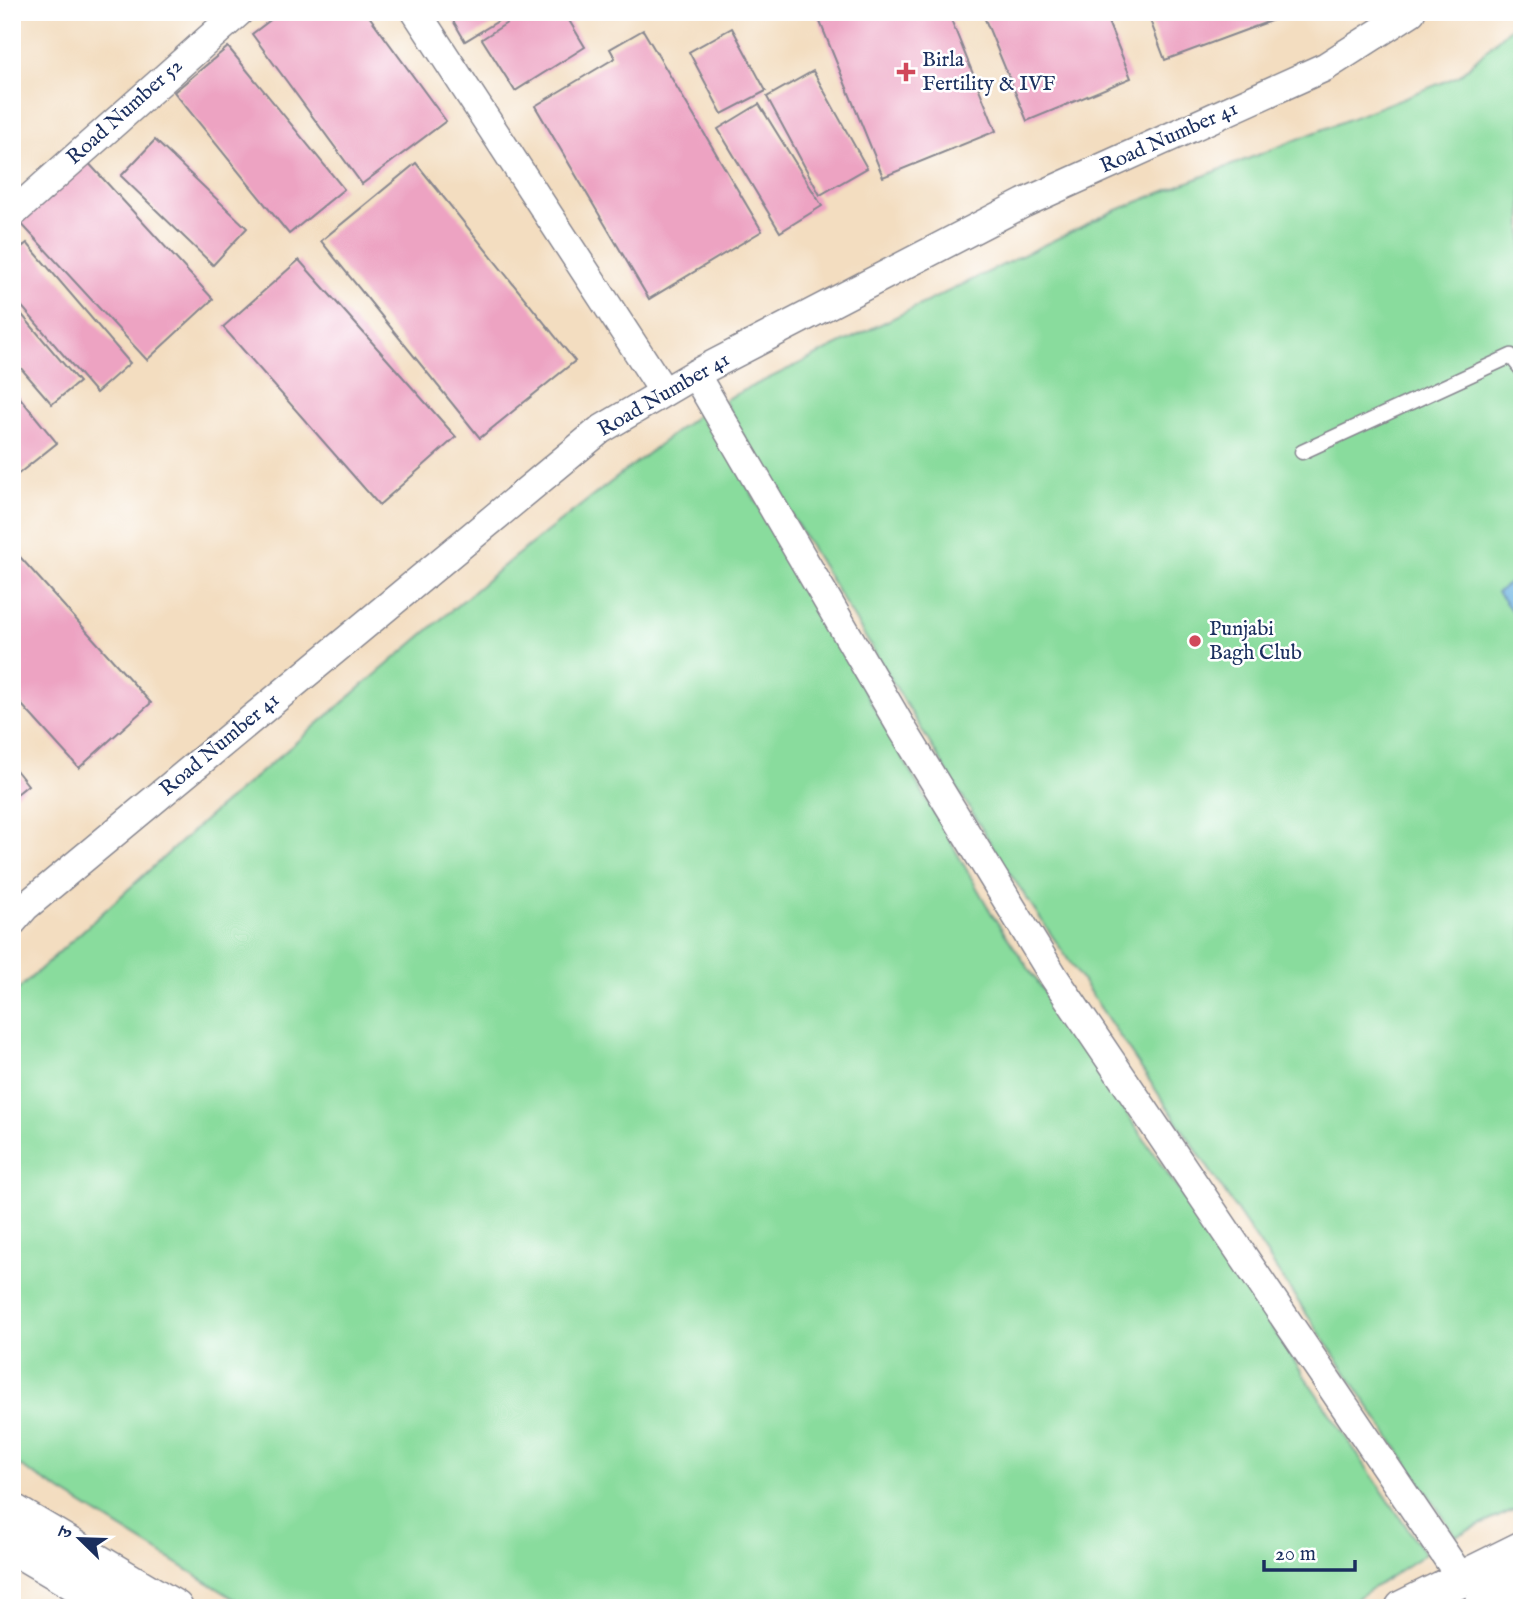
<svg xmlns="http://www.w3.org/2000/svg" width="1534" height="1620" font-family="'IM FELL English','Noto Serif Devanagari',serif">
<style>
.green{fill:#89dc9d;stroke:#52867e;stroke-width:2}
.water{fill:#68b1df;stroke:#42709e;stroke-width:2}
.building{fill:#eda3c2}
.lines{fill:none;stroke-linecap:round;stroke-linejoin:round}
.service-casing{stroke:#87868f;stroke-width:17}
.minor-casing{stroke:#87868f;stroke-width:31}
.tertiary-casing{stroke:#87868f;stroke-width:38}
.service{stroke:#fff;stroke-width:14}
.minor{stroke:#fff;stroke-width:28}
.tertiary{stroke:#fff;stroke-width:35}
.poi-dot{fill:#d1495b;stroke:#fff;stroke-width:2.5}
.labels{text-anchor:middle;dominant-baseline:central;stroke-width:5;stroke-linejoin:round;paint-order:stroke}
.poi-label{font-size:21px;fill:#1b2f5e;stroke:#fff;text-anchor:start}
.street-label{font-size:21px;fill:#1b2f5e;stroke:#fff}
</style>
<rect width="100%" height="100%" fill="#fff"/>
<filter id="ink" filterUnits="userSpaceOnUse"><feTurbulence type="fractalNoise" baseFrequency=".0143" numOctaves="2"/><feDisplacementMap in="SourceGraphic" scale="14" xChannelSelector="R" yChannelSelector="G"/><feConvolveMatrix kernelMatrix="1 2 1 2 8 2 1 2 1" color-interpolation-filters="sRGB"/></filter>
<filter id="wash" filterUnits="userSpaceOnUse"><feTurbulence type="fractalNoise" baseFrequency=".00686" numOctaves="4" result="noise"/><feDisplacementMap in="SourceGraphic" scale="28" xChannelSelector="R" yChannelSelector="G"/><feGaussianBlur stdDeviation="1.57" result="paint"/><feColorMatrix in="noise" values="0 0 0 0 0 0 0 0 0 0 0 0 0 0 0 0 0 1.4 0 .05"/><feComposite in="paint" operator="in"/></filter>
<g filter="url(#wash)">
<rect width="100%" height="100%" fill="#f3ddc0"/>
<!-- green -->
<path class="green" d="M1522,16V1506L1456,1536L999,857L736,424L724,400L1112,212L1459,76Z
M704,410L993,916L1425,1554L1342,1608H249L12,1461V995L208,817L513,558Z"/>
<!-- water -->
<path class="water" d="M1522,575V624L1497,592Z"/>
<g id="blocks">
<!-- building -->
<path class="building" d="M281,12H366L446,121L362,184L252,34Z
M448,12H513L465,41Z
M524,12H564L585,47L515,91L482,39Z
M816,12H948L996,131L883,177Z
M982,12H1104L1131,78L1027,121Z
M1147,12H1271L1273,20L1165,60Z
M732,28L766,91L722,114L689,52Z
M643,30L762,231L649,299L535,106L615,58L610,49Z
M228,47L344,189L289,234L174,92Z
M813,71L867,168L820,195L767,97Z
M759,104L822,206L780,232L718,129Z
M155,140L247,228L213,265L121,176Z
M85,159L213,299L147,360L18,220Z
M416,163L575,361L480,438L321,241Z
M27,243L130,363L96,393L12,295V255Z
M299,260L456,437L379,505L223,327Z
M12,303L79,382L52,404L12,358Z
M12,388L57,443L12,479Z
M12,548L151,703L79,768L12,694Z
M12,765L28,785L12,798Z"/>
</g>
</g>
<g filter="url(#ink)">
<use href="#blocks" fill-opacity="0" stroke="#87868f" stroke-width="2"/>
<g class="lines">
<!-- service casing -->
<g class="service-casing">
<path id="service" d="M1302,452L1511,356L1522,370"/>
</g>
<!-- minor casing -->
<g class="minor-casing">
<path id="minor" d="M416,12L664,392
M12,214L239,12
M695,374L903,730L1054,977L1461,1578
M12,922L25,907L600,430L695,374L1024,203L1325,67L1411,12"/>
</g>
<!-- tertiary casing -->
<g class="tertiary-casing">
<path id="tertiary" d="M12,1511L175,1608
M12,1546L117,1608
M1403,1608L1522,1549
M1480,1608L1522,1587"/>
</g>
<!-- service -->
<use href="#service" class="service"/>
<!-- minor -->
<use href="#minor" class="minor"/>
<!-- tertiary -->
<use href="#tertiary" class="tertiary"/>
</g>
</g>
<!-- markers -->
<g class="poi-dot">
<path d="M902.5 61.5h7v7h7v7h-7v7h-7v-7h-7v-7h7z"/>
<circle cx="1195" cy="641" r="7"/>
</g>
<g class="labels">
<!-- poi labels -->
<g class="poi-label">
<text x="922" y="60">Birla<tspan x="922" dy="24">Fertility &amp; IVF</tspan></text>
<text x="1209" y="629">Punjabi<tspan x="1209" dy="24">Bagh Club</tspan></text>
</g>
<!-- street labels -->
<g class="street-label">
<text transform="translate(125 112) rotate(-42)">Road Number 52</text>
<text transform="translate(1169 138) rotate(-24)">Road Number 41</text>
<text transform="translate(664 395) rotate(-30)">Road Number 41</text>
<text transform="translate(220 745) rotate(-40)">Road Number 41</text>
</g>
</g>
<!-- margin -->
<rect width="1534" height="1620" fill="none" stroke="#fff" stroke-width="42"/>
<!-- north arrow -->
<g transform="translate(80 1539) rotate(293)" stroke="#ffffff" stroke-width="5" paint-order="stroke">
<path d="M0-5L12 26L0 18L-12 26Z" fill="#1b2f5e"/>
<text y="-10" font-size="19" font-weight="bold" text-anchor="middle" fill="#1b2f5e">उ</text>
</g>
<!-- scale -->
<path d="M1264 1560v10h91v-10" fill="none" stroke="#1b2f5e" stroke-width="3.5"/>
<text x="1275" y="1560" font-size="21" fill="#1b2f5e" stroke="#ffffff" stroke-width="5" paint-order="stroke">20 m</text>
</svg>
